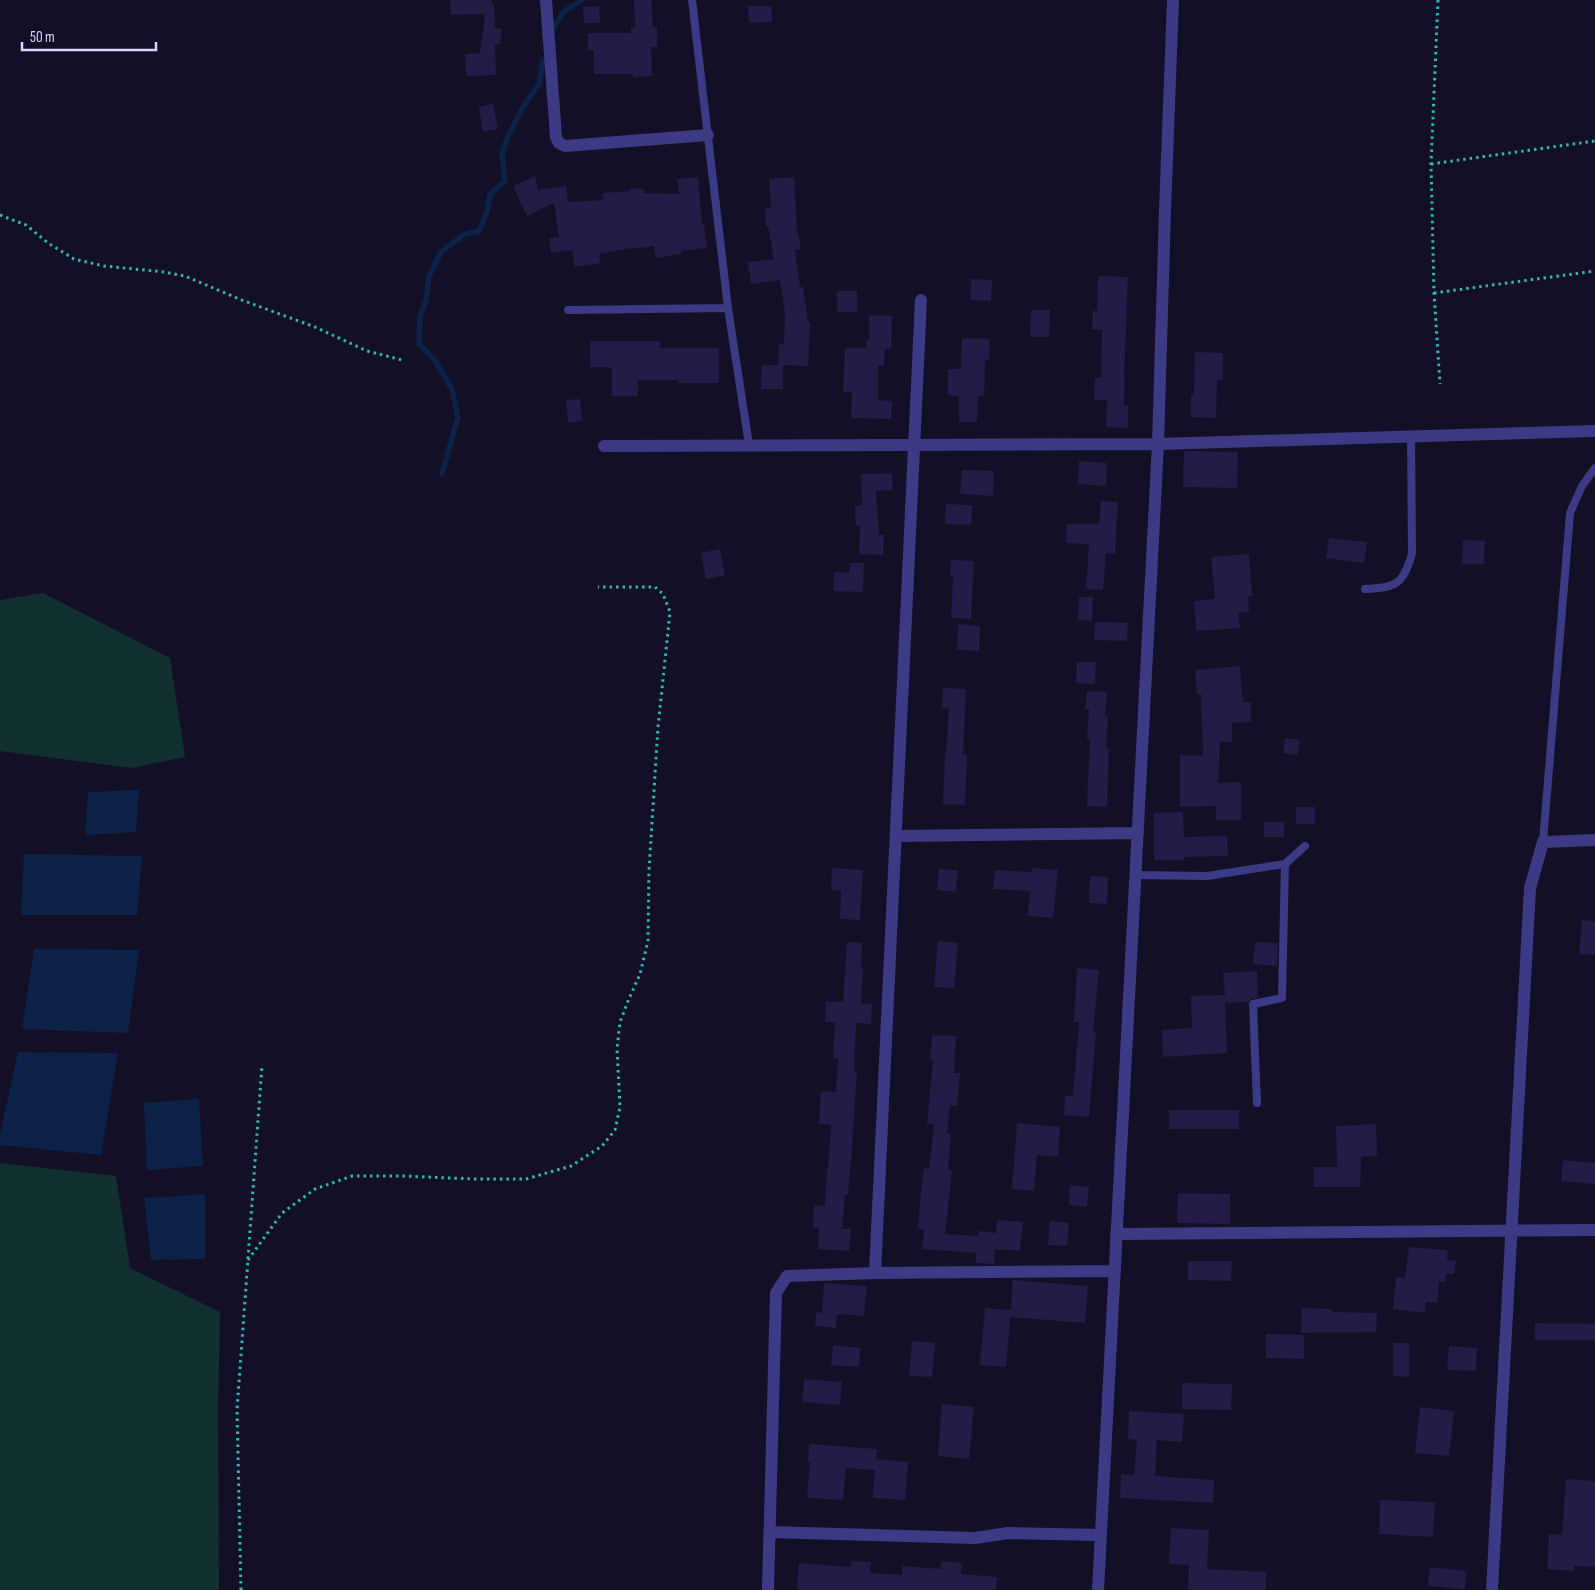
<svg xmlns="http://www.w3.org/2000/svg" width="1595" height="1590" font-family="'Sofia Sans Condensed',sans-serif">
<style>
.green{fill:#12302f}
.water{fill:#0c2248}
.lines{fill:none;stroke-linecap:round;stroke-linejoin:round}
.stream{stroke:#0c2248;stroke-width:5.5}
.building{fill:#241b47}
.path{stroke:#2fb8b0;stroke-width:3;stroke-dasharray:2.5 4;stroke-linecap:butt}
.service{stroke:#3d3a85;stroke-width:8}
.minor{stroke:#3d3a85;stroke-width:12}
</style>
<rect width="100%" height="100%" fill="#130f26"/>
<!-- green -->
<path class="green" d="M43,593L170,658L185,757L132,768L0,751V600Z
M0,1163L116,1176L130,1268L220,1312L218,1410L219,1590H0Z"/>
<!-- water -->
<path class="water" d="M139,790L136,832L85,835L88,792Z
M24,854L142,856L137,915H21Z
M34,949L139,950L128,1033L22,1029Z
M18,1052L118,1053L101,1155L0,1145V1135Z
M199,1099L203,1166L147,1170L144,1103Z
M205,1194V1259L151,1260L144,1198Z"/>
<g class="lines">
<!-- stream -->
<path class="stream" d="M551,31L564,11L582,0
M442,474L458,417L452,389L434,359L419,344L420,317L426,300L429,276L441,252L463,235L479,231L487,212L490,194L505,181L502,154L508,136L523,107L539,84L543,60"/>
</g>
<!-- building -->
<path class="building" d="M450,0H492V5H494L495,28L502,29L500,44H495L496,75L466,76L465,54L480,53L485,14L451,15Z
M634,0H651L653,27H657V47H651L652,76L633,77V74H594V50H588V33H631V27H635Z
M599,6L600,23H584L583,7Z
M748,6H771L772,22L749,23Z
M493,104L498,129L483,132L479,107Z
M535,176L538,190L566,186L568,202L603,200V193L630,191V188L644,189V193L679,194L677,179L698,177L702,224H704L707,248L681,251V254L656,258L654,246L631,249V248L599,254L600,263L575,267L572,250L551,253L549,238L559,237L554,203L527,216L513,186Z
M794,177L797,230L801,249L795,250L800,287H803L808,322H810L808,366L783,365V389H761L762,365H778L779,344H784L785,313L780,280L751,284L748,262L774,259L768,226H766L765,208H771L769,179Z
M1098,276L1128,277L1124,379H1125L1124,405L1128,406V428L1106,427L1107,400H1094L1095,378H1101L1102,330L1092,329L1093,311H1097Z
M971,279L992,280L991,301L970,300Z
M837,291H857V312H837Z
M1031,310H1050L1049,337H1030Z
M869,315L892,316L891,349H885L884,366H878V400L892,401L891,419L851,418L852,392H843L845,348H866V340H869Z
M962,338L990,339L989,360H985L984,396H978L977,422H959V396L948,395V369H961Z
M590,341H660V348H719V383H678V380H638V396H612V369H610V367H590Z
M1195,352L1223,353V380H1217L1216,418L1191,417V394L1194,395Z
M580,399L582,421L568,423L566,400Z
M1184,451L1238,452L1237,488L1183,487Z
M1079,461L1107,463L1106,486L1078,484Z
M962,470L994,471L993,496L960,494Z
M892,473L893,490L876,491L879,535H884L883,555L859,554L860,526H856L855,506L862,505L861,474Z
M1101,501L1118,502L1115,554L1106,553L1103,590L1086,589L1089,544L1066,543L1067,524H1099Z
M946,504L972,505L971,525L945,524Z
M1329,538L1367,542L1364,563L1326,558Z
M1463,540L1485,541L1484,564H1462Z
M720,549L725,575L706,579L701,553Z
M1249,554L1252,596H1248L1249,612L1238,613L1240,628L1196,631L1194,601L1215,599L1211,557Z
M951,560L974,561L971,619L951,618L953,576H950Z
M850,563H864L863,592L834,591V572L849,573Z
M1079,597H1093L1092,621L1078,620Z
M1095,622L1128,623L1127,641L1094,640Z
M958,624L980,626L979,651L957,650Z
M1077,662H1096L1095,684L1076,683Z
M1240,666L1243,702H1251V722L1232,723V742H1220L1218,783L1241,782V820H1216V806L1180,807V755L1203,756L1201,694L1197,695L1195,670Z
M943,688L966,689L963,754H967L965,805L943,804L945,753H946L949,709L942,708Z
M1087,691L1107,692L1105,717H1108L1106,749H1109L1107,807L1087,806L1090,739H1087L1089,710L1085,709Z
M1285,738L1300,740L1297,755L1283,753Z
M1296,807H1315V824H1296Z
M1183,812L1184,837L1227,836L1228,856L1184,857V860H1154V813Z
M1264,822H1284V837H1264Z
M832,868L863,870L860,920L840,919L841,891L831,890Z
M1032,868L1058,870L1053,918L1028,916L1030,891L993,889L995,870L1032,872Z
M939,869L958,870L956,892L937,890Z
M1090,876L1108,877L1107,904L1089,903Z
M1582,920L1595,921V955L1579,954Z
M938,941L958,943L954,988L934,987Z
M847,942L862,943L861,969H863L861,1003L872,1004L871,1024L856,1023L854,1071H857L851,1161L848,1194H845L842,1229H851L849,1251L818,1249L819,1228L813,1227L814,1205L825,1206L827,1168H828L831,1125L819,1124L821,1091L836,1092L838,1058H833L835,1022H825L826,1001L843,1002Z
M1255,942L1278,943L1277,966L1253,964Z
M1077,968L1099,970L1093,1033H1096L1089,1117L1064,1115L1065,1096H1073L1079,1022H1074Z
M1257,971L1258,997L1251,999L1248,1002L1225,1003L1227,1053L1163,1057L1162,1030L1192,1028L1191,996L1225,995L1223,973Z
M932,1035L956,1036L954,1073H960L957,1106L950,1105L947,1134H951L948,1170H952L945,1234L978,1236V1231L996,1233L997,1220L1023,1222L1020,1251L995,1249L994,1264L976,1263V1253L922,1249L924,1229H918L920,1201L924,1168L929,1169L934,1124H927L933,1060H930Z
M1169,1110H1239V1129H1169Z
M1017,1123L1060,1127L1058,1157L1037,1155L1034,1191L1012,1189Z
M1376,1124L1377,1156L1361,1157L1360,1187H1314V1167H1337L1336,1126Z
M1563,1160L1595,1163V1184L1561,1181Z
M1070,1185L1089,1187L1087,1207L1069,1205Z
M1178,1193L1230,1194V1224L1177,1223Z
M1050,1221L1069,1223L1067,1246L1048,1245Z
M1409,1247L1448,1250L1447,1260L1456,1261L1454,1274H1446L1445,1282L1439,1281L1437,1303L1426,1302L1425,1313L1393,1309L1396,1277L1405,1278Z
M1188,1261H1232L1231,1281L1188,1280Z
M1013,1280L1088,1286L1085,1323L1010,1317Z
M824,1283L867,1286L864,1316L837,1314L836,1328L815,1326L816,1312L822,1313Z
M985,1308L1011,1310L1006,1367L980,1365Z
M1302,1308L1332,1309V1312L1377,1313L1376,1332L1301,1333Z
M1535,1323L1595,1324V1340H1535Z
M1266,1334L1304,1335V1359L1266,1358Z
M912,1341L935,1343L932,1377L909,1376Z
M1393,1343H1409V1377L1393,1376Z
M833,1345L860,1348L859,1367L831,1365Z
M1449,1346L1477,1348L1476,1371L1447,1370Z
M804,1379L842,1382L840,1405L802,1402Z
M1182,1383L1232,1384L1231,1410L1182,1409Z
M942,1404L974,1407L969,1459L938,1456Z
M1420,1407L1454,1411L1449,1456L1415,1453Z
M1129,1411L1184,1414L1182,1442L1157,1440L1155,1476L1214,1480L1213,1503L1120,1498L1121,1474L1134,1475L1137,1440L1128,1439Z
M809,1444L877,1449L876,1459L908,1462L905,1500L873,1498L875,1470L846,1468L843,1500L807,1498L810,1462H808Z
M1566,1479L1595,1481V1567L1574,1566V1571L1547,1569L1549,1534L1562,1535Z
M1380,1500L1435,1502L1433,1537L1379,1534Z
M1171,1528L1209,1530L1207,1569L1266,1572V1590H1188L1189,1565L1169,1564Z
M851,1561L871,1562L870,1573L902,1575V1566L941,1569V1561L962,1563L961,1574L997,1577L996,1590H797L799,1563L851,1567Z
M1430,1567L1466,1571L1465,1589L1428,1586Z"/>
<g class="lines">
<!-- path -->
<path class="path" d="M1438,0L1431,164L1434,293L1440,384
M1431,164L1595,141
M0,215L26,225L48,243L74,259L104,266L164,272L185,276L239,299L315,327L367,351L402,360
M1434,293L1595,271
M248,1260L282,1213L315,1189L352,1176H403L473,1179H526L571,1166L602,1146L615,1130L620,1107L617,1049L620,1022L628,1001L640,974L648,941L649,870L658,727L670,612L663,594L655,587H598
M241,1590L237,1410L262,1065"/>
<!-- service -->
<path class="service" d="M692,0L728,308L749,445
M568,310L728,308
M1365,589C1396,588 1404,584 1412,553L1411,436
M1543,842L1570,513L1582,486L1595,468
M1136,875L1207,876L1285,864L1305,846
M1257,1103L1253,1004L1282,998L1285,864"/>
<!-- minor -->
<path class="minor" d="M546,0L556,137L559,143L565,146L708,135
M604,446L1158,444L1595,431
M896,836L1138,833
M1116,1234L1595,1230
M875,1273L921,300
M770,1532L975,1538L1008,1533L1100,1535
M768,1590L776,1293L787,1276L875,1273L1115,1271
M1098,1590L1158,444L1165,211L1173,0
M1492,1590L1530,888L1543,842L1595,840"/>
</g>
<!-- scale -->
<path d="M22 42v8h134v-8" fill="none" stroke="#d9d4ff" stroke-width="2.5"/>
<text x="30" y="42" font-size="15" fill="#d9d4ff" stroke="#130f26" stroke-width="4" paint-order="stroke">50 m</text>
</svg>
